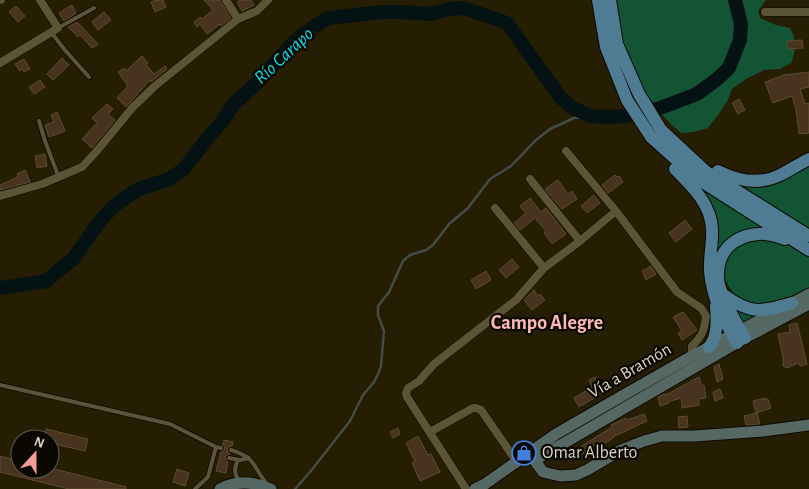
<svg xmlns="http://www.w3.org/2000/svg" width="809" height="489" font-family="'Alegreya Sans',sans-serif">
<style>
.green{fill:#135434}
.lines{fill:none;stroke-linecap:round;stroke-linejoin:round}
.stream{stroke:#444c48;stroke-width:2.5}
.river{stroke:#041213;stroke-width:14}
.building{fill:#48341e;stroke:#5e4a33}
.lane-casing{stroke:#0e0800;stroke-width:5.5}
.street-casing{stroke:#0e0800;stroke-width:9}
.secondary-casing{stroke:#0e0800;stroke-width:13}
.primary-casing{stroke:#0e0800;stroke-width:14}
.lane{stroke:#5c5437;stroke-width:4}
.street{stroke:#5c5437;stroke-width:8}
.secondary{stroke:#566864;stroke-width:11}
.primary{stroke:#4f7c92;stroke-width:12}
.labels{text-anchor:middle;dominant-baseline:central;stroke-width:4.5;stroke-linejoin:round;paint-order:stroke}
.street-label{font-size:18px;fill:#d8d4c4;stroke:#0b0801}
.poi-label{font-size:18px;fill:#d8d4c4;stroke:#0b0801;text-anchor:start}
.water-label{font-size:19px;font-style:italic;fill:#0fdbec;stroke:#0b0801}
.quarter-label{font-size:20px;font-weight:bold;fill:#fdb9b6;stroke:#0b0801}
</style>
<rect width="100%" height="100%" fill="#251e03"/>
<!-- green -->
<path class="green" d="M609,0H766L758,11L760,18L776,25L790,28C797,39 796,51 791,63L780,69L764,70L746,79L732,89L728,100L718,115L708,128L694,132L681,133C657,113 636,85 626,55C619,37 614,18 609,0Z
M679,163L726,199L778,231C772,230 765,228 759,228C753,228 742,231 737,233C726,240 721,249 718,261C717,268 715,276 716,284C721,305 746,313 765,313L733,330L725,321L714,290L713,267L716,231L714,215L709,201L699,188L688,177Z
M809,164V238L731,181Z
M751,239H778L809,253V290C792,297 776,305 757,304C734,303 717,277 726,256C730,246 742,242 751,239Z"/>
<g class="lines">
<!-- stream -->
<path class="stream" d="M295,489L310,472L350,421L363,395L374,382L378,374L381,366L384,331L378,315V306L389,292L403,261L410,255L426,250L433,245L449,224L468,208L490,179L511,166L536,140L550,129L574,118L590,116"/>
<!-- river -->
<path class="river" d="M0,288L46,281L73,259L100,221L115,205L126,197L139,189L170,179L184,169L209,136L222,122L233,105L259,81L294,42L312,28L328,18L382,12H399L431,14L450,9L464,8L507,23L561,98L573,108L590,116L609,117L625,116L660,108L697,94L716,80L729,68L740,40L741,24L735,0"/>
</g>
<!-- building -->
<path class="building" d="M156,0H163L166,7L155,12L151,2Z
M204,0H220L231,18L221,26L220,24L207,34L200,24L197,27L194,22L200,17L202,19L213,10Z
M241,0H251L254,5L242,11L237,2Z
M72,5L76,13L64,21L59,13Z
M16,6L25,16L18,22L9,12Z
M104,12L111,20L98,30L92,22Z
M77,22L98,44L92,48L80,35L78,37L68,27Z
M802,40L803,48L788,49L787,41Z
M142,56L148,63L146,65L154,74L165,66L167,69L151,82L150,80L126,107L117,98L128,86L118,72L124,68L126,71Z
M62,58L69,65L53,80L47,74Z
M24,59L30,69L24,72L22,69L20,71L15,64Z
M809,72V87L800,89L805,104L809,103V133L799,134L796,110L792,96L773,103L765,82L784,75Z
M40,80L45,87L34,94L29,87Z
M739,99L745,110L738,114L732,103Z
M107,104L113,109L108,114L115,120L92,148L82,139L97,123L92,118Z
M57,112L65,131L49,137L45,125L54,122L51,115Z
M45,154L47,166L37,168L35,156Z
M25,170L30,182L0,190V185L18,177L17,174Z
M615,175L617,177L619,176L623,182L608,193L602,185Z
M558,180L568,194L572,191L577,199L562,209L545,189Z
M594,195L600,203L587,213L581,206Z
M530,198L541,212L546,208L566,234L552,244L544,233L546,231L535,218L520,230L514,223L526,213L520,206Z
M685,220L692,229L676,242L669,233Z
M512,259L519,267L506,278L499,270Z
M651,266L656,274L646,280L642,271Z
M486,271L491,280L476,289L471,280Z
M534,290L538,296L540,294L545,300L532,310L524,300Z
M683,312L697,330L682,340L678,333L682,331L673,317Z
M797,323L807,364L800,366L799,363L787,368L783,366V358L778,334L790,332L789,325Z
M719,364L723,379L717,382L714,367Z
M595,377L603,393L579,407L574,398L592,387L589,380Z
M699,377L702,386L704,385L706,398L699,399V405L682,408L681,398L668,402L669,403L660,406L658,397L665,394L666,395Z
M720,389L723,398L715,401L713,392Z
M765,398V400L768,399L771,408L756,413L753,401Z
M757,413L760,424L746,425L744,416Z
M644,414L647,421L613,437V438L604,444L602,441L592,447L593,449L584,454L580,447L612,427L611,425L626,418L628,420Z
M687,416L688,427L679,428L678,417Z
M398,428L400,434L393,438L390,432Z
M46,429L88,439L85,451L50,443V439H43Z
M418,436L428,455L431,454L440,472L420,481L412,463L415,461L406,443Z
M224,440L233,442L232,446L229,447L227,449L228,452L230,454L227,455L225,457L226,460L228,462L226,473L216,471L221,452L225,449L224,446L222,445Z
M0,456L20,461V469H50V468L126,487V489H69L0,472Z
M177,469L189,473L185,486L173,482Z"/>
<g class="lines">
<!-- lane casing -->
<g class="lane-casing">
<path id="lane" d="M58,28L94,8
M51,32L64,49L89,77
M39,121L45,141L59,178
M0,385L170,424L216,447
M231,450C257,458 252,466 267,484
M229,458L240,460L249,458
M238,460C234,467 234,474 239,481
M195,489L208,477L216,447L221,448"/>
</g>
<!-- street casing -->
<g class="street-casing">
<path id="street" d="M0,0H1
M226,0L238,19
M765,12H809
M0,63L58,28L40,0
M566,151L616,211L677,292L701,308L706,316C704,331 703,335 692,346V356
M530,179L580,241
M0,196L42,184L82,167L96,152L133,107L155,86L238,19L257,11L268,0
M495,208L544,268
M430,432L473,408H476L481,410L517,462
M466,489L407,397L406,393L408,388L419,381L434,364L516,300L544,268L580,241L616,211"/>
</g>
<!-- secondary casing -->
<g class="secondary-casing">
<path id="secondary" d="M530,454L543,472L560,476L576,475L587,470L621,450L644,441L662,436H695L763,431L809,425
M535,460L745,338L809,304
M220,489C237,480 255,482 271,489
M475,489L485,484L556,434L622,396L692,356L809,294"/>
</g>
<!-- primary casing -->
<g class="primary-casing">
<path id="primary" d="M598,0L606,47L627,100L651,137L698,179L809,250
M610,0L617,44L639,94L661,130L705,171L809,236
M675,169C692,186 711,204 712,229C713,243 709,257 710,271C712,297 724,321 737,343
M718,171C738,181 760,185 780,175C790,170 799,164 809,159
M724,295C751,315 762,312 792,303
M745,338C737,325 718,292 718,277C717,252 733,236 758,234C767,233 776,236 785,239
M709,347C718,337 717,319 716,306"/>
</g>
<!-- lane -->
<use href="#lane" class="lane"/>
<!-- street -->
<use href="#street" class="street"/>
<!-- secondary -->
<use href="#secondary" class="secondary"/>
<!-- primary -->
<use href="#primary" class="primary"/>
</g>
<!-- icons -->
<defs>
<g id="shop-ring" transform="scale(1.25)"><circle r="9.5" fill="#0b0801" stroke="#3f7fe0" stroke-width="1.5"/><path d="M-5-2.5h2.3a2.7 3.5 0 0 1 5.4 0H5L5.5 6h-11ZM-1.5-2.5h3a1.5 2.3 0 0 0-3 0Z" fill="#3f7fe0"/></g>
</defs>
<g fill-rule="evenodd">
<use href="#shop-ring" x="524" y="453"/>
</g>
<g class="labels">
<!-- street labels -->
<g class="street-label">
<text transform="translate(630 371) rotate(-30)">Vía a Bramón</text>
</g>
<!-- poi labels -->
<g class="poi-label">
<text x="542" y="453">Omar Alberto</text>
</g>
<!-- water labels -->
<g class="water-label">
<text transform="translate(284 56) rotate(-43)">Río Carapo</text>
</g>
<!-- quarter labels -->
<g class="quarter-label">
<text x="547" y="323">Campo Alegre</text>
</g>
</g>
<!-- north arrow -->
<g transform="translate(35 454) rotate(21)"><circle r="24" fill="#0b0801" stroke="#5d5a4f"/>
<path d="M0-4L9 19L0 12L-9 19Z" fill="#f59b99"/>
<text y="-8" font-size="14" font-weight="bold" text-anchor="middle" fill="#d8d4c4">N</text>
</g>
</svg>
